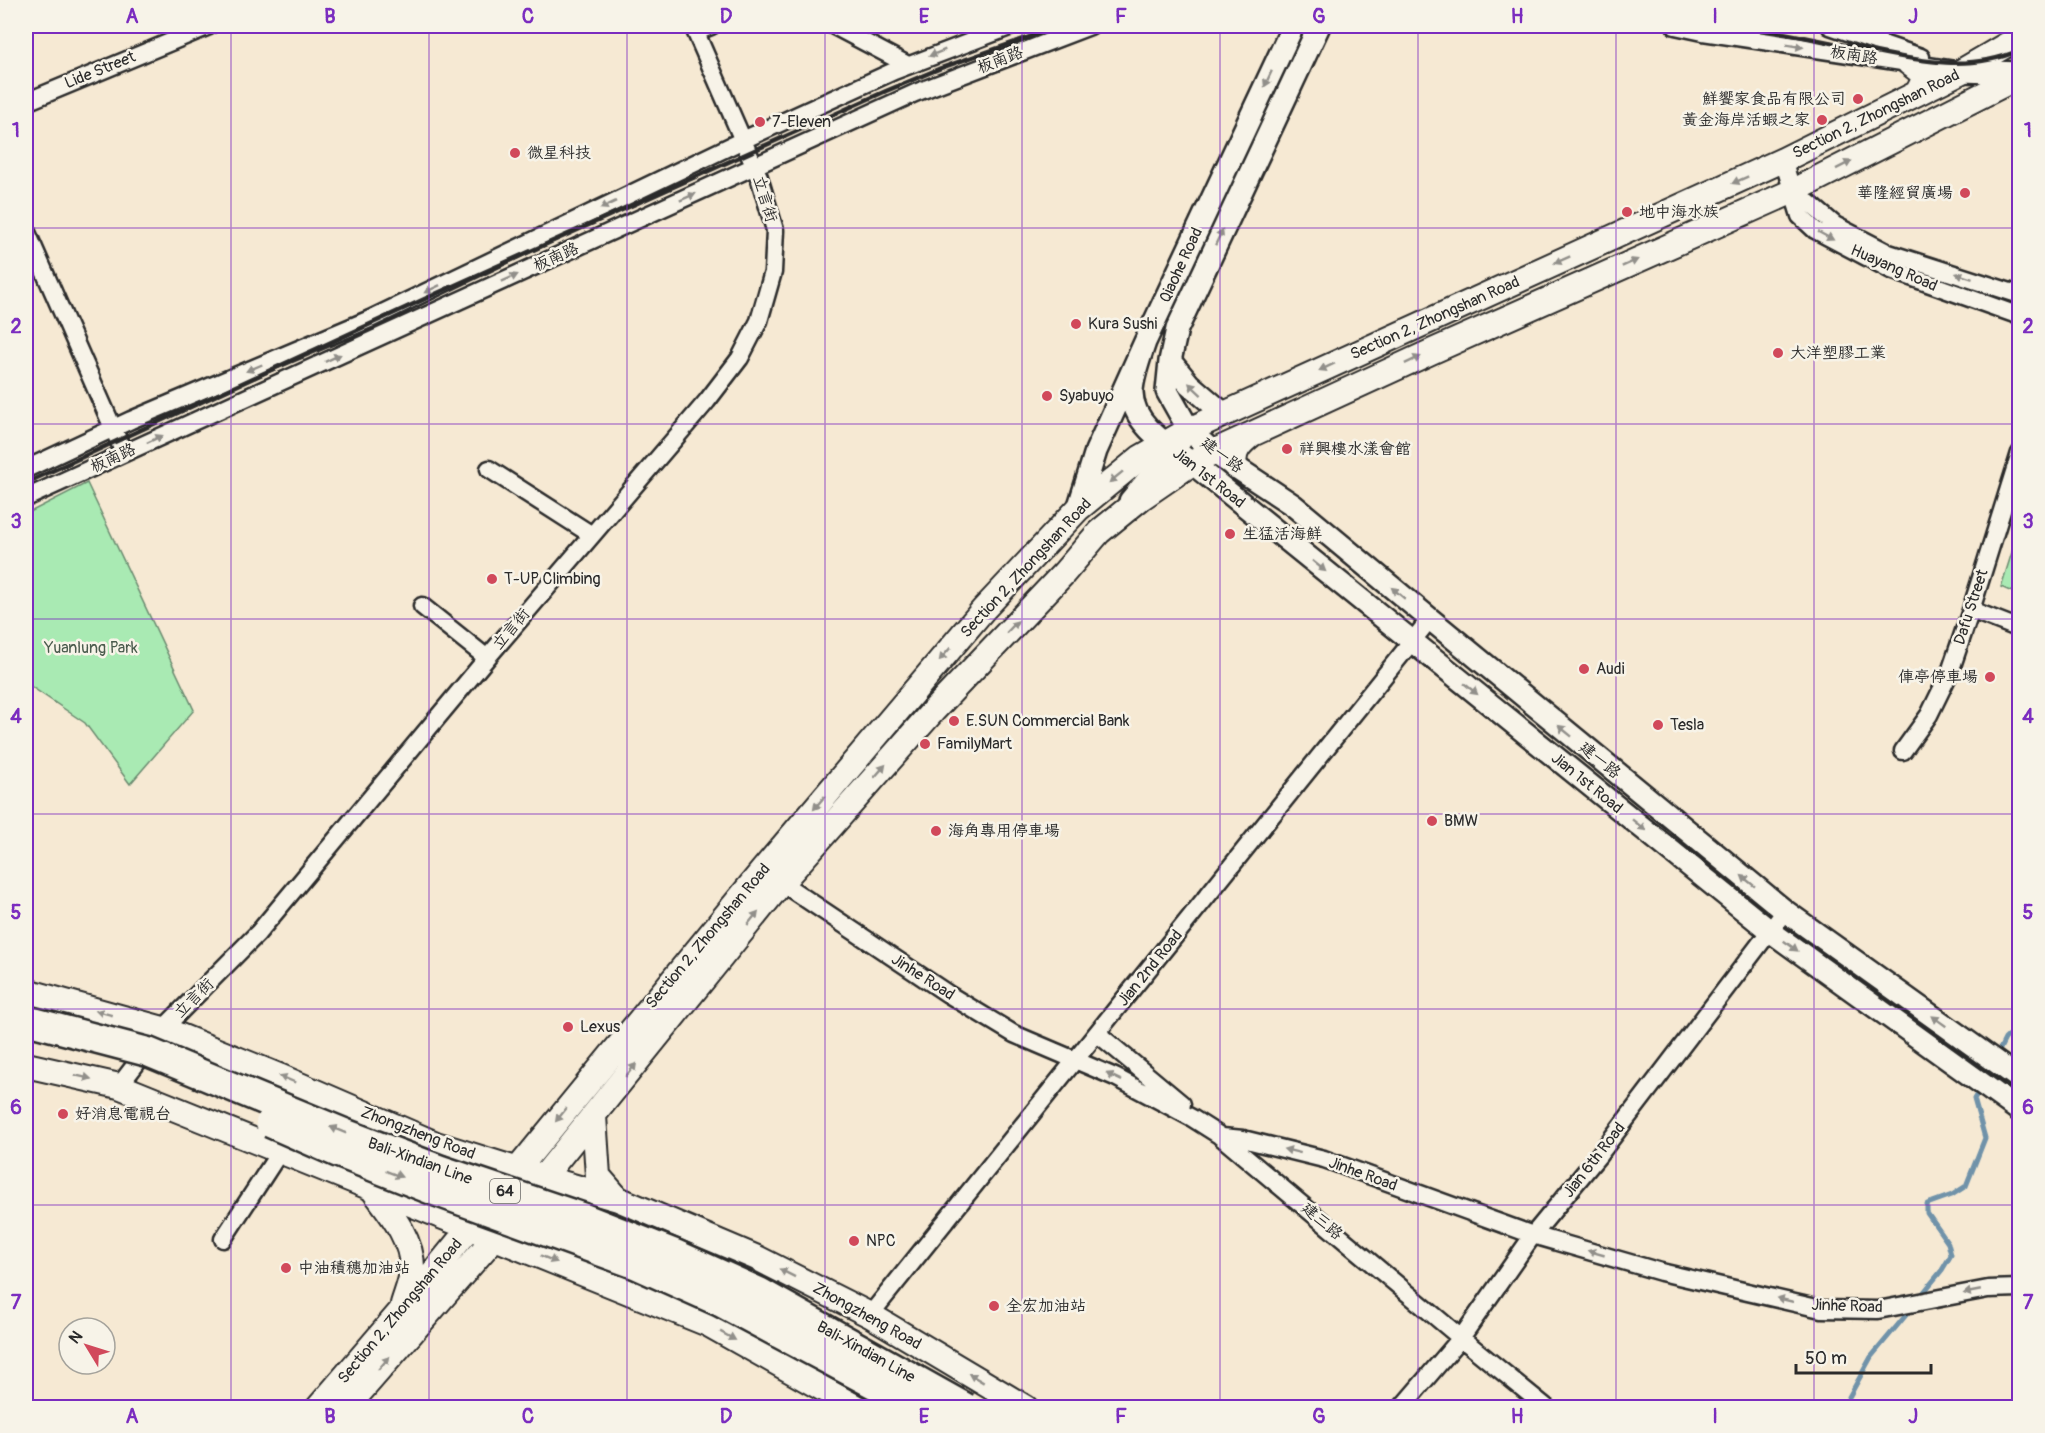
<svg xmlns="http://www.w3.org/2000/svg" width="2045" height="1433" font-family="Pangolin,'LXGW WenKai TC',sans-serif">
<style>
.green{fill:#a9eab3;stroke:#6a8a6f;stroke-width:1.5}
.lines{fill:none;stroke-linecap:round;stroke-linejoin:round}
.stream{stroke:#6f92a9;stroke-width:5}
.minor-casing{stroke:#2b2b2b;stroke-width:21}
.tertiary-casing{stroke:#2b2b2b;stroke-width:26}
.secondary-casing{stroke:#2b2b2b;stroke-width:28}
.minor{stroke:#f7f3e8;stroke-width:16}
.tertiary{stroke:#f7f3e8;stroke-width:21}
.secondary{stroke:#f7f3e8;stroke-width:24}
.rail{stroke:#2b2b2b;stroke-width:4.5}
.trunk-bridge-casing{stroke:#2b2b2b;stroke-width:33;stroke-linecap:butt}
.trunk-bridge{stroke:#f7f3e8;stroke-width:28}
.oneway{fill:#918f8a}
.grid{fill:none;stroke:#7b2cbf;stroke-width:1.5;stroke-opacity:0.55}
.poi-dot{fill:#d1495b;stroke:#f7f3e8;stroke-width:2}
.labels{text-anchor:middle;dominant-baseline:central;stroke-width:5;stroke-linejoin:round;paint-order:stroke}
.shield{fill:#f7f3e8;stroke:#686764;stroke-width:1.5}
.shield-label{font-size:15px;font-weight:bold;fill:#2b2b2b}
.street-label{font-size:16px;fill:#2b2b2b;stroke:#f7f3e8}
.poi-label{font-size:16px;fill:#2b2b2b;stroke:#f7f3e8;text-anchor:start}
.park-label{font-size:16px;fill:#4a5b4d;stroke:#f7f3e8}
.neatline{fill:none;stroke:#7b2cbf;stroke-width:2}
.grid-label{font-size:20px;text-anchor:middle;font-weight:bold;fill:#7b2cbf}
</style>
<rect width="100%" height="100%" fill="#f6e9d3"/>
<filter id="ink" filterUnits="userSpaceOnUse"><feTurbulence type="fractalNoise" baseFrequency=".0167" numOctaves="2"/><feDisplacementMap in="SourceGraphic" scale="12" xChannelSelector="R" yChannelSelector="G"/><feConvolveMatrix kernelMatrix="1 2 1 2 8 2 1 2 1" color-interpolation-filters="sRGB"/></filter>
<g filter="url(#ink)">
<!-- green -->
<path class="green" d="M87,483L194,710L130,784L85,723L26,683V514Z
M2019,530L2020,595H2019L2001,587Z"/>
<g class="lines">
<!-- stream -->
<path class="stream" d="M1996,1057L2005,1039L2020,1025
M1919,1298L1942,1270L1951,1255L1948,1243L1927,1213V1204L1952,1195L1966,1186L1985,1138L1974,1099L1981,1087
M1843,1408L1871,1357L1912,1308"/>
<!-- minor casing -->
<g class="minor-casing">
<path id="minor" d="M834,26L908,65
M1675,26L1703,32L1961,71
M1830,26L1921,57
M696,32L711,26
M26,102L209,26
M1783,160L1800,216L1815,230L1891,270L2020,316
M1791,192L1809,203L1835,225L1889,253L2020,295
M26,230L124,453
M26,469L131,420L370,319L743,140L894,71L1012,26
M489,469L592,535
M26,498L915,93L1090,26
M422,606L487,658
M1971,610L2020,629
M1903,751L1929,715L1950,672L1971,610L2020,453
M773,877L948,994L1014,1034L1115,1077L1192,1118L1222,1137L1243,1139L1324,1159L1533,1235L1661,1272L1821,1309L1878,1310L1988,1289L2020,1288
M1098,1034L1182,1104
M119,1086L163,1029L258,933L487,658L707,401L740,358L759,321L773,272L775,230L759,177L693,26
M1220,1136L1461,1338L1547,1408
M223,1239L281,1150
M870,1315L1430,619
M1401,1408L1461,1338L1533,1235L1599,1155L1785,911"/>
</g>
<!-- tertiary casing -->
<g class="tertiary-casing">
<path id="tertiary" d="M1319,26L1177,329L1170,361L1167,391L1189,430L1213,452L1293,505L1430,619L1785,911L2020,1079
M1962,71L2020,73
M1145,342C1140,357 1133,375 1132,391C1131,424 1169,446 1192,463L1770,931L2020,1111
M1170,361L1189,384L1224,414
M1130,501L1181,440
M1078,509L1096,451L1145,342L1293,26"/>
</g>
<!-- secondary casing -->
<g class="secondary-casing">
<path id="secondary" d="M1909,63C1924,74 1927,77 1917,93
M1235,466C1232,451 1241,443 1251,435
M26,991L163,1029L279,1076L436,1144L544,1178L618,1199L757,1258L870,1315L1026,1408
M26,1065L119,1086L708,1324L857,1408
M594,1116L598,1176L618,1199
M371,1187C389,1211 414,1240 412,1272C411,1282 406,1294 403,1304
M318,1408L418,1291L762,871L983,610L1078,509L1140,458L1189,430L1783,160L1962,71L2020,37
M346,1408L495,1237L782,882L933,711L1064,573L1099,532L1141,498L1192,463L1213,452L1433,351L1791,192L2020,76"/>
</g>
<!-- minor -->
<use href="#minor" class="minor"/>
<!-- tertiary -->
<use href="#tertiary" class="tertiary"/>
<!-- secondary -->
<use href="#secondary" class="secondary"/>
<!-- rail -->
<path class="rail" d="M1747,26C1784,33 1820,40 1856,48C1911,59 1966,74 2020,50
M26,483L431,296L886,91L941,68L1061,26"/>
<!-- trunk-bridge casing -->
<g class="trunk-bridge-casing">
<path id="trunk-bridge" d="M26,1020L148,1052L344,1133L441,1170L584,1218L675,1254L759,1292L966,1408
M270,1123L336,1152L432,1190L635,1264L720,1302L919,1408"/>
</g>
<!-- trunk-bridge -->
<use href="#trunk-bridge" class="trunk-bridge"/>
</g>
<!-- one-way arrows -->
<defs><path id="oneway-solid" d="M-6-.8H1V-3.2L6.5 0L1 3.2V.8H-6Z" transform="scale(1.5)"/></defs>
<g class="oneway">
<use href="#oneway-solid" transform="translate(1795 46) rotate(9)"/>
<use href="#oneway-solid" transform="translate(937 53) rotate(158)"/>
<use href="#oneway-solid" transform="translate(1268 79) rotate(115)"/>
<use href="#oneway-solid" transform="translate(1844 165) rotate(-27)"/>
<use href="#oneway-solid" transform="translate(1740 180) rotate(156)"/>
<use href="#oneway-solid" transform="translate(688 197) rotate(-24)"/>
<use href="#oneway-solid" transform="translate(608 205) rotate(154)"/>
<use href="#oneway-solid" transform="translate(1826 236) rotate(28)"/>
<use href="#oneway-solid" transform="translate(1219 237) rotate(-65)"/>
<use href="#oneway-solid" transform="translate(1562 260) rotate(156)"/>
<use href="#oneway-solid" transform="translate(1630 263) rotate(-24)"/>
<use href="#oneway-solid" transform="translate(1964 276) rotate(-162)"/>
<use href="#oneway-solid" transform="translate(510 278) rotate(-24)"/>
<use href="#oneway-solid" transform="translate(432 289) rotate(154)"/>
<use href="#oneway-solid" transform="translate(333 358) rotate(-25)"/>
<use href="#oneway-solid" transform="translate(1413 360) rotate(-25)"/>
<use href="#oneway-solid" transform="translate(1327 367) rotate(155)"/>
<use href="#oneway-solid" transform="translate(254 368) rotate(157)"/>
<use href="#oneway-solid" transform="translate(1195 389) rotate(-137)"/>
<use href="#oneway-solid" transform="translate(155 439) rotate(-25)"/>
<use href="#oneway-solid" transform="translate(1116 477) rotate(141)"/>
<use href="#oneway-solid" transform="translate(1319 566) rotate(39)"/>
<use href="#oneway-solid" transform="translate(1398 593) rotate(-140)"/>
<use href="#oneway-solid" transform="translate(1012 627) rotate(-46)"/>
<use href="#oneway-solid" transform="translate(945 654) rotate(131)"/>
<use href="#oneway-solid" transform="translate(1471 689) rotate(39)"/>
<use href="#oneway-solid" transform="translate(1565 731) rotate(-141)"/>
<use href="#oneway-solid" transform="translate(880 771) rotate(-49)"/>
<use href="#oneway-solid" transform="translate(819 803) rotate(130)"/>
<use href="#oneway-solid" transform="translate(1639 825) rotate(39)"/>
<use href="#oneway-solid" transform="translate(1748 881) rotate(-141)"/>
<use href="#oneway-solid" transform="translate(753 918) rotate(-51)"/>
<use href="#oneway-solid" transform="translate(1791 946) rotate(36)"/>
<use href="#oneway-solid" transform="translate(104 1013) rotate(-165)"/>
<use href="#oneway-solid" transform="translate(1939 1021) rotate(-144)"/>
<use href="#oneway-solid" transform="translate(631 1070) rotate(-51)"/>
<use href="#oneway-solid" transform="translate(83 1077) rotate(13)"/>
<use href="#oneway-solid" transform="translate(1114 1077) rotate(-154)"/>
<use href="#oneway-solid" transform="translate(287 1079) rotate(-157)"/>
<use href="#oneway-solid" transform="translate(561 1115) rotate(129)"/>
<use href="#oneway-solid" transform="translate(338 1130) rotate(-158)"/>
<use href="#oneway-solid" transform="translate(1292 1151) rotate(-166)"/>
<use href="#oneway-solid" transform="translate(394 1174) rotate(21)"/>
<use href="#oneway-solid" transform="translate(1596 1253) rotate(-164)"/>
<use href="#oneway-solid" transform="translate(549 1259) rotate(22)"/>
<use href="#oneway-solid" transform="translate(787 1273) rotate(-153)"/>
<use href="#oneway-solid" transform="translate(1972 1292) rotate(169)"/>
<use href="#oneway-solid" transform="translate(1785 1300) rotate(-167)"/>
<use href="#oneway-solid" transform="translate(728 1336) rotate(29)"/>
<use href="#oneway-solid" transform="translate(384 1363) rotate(-49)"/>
<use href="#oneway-solid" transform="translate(976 1378) rotate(-149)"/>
</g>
</g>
<!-- grid -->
<path class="grid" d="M231,26V1408M429,26V1408M627,26V1408M825,26V1408M1022,26V1408M1220,26V1408M1418,26V1408M1616,26V1408M1814,26V1408M26,228H2020M26,424H2020M26,619H2020M26,814H2020M26,1009H2020M26,1205H2020"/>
<!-- markers -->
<g class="poi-dot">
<circle cx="1858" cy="99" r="6"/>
<circle cx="1822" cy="120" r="6"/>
<circle cx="760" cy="122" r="6"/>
<circle cx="515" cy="153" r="6"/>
<circle cx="1965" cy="193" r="6"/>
<circle cx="1627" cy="212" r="6"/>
<circle cx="1076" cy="324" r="6"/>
<circle cx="1778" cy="353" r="6"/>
<circle cx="1047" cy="396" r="6"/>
<circle cx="1287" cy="449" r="6"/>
<circle cx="1230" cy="534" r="6"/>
<circle cx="492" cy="579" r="6"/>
<circle cx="1584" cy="669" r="6"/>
<circle cx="1990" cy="677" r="6"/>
<circle cx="954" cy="721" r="6"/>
<circle cx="1658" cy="725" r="6"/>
<circle cx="925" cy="744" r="6"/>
<circle cx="1432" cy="821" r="6"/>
<circle cx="936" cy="831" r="6"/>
<circle cx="568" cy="1027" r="6"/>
<circle cx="63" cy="1114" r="6"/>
<circle cx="854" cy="1241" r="6"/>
<circle cx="286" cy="1268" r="6"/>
<circle cx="994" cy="1306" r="6"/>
</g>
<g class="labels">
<!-- shield labels -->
<rect class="shield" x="490" y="1179" width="30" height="24" rx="4.5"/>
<g class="shield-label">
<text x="505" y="1191">64</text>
</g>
<!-- street labels -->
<g class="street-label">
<text transform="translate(1854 55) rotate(9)">板南路</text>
<text transform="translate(1000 60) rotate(-21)">板南路</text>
<text transform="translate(100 70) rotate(-22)">Lide Street</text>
<text transform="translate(1876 114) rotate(-26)">Section 2, Zhongshan Road</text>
<text transform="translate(765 199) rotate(73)">立言街</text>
<text transform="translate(556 257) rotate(-24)">板南路</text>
<text transform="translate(1181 265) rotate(-65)">Qiaohe Road</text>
<text transform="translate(1894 268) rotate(24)">Huayang Road</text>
<text transform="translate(1435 318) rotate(-24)">Section 2, Zhongshan Road</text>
<text transform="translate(1222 455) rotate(37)">建一路</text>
<text transform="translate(113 458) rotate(-25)">板南路</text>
<text transform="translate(1209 478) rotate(38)">Jian 1st Road</text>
<text transform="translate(1026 568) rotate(-47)">Section 2, Zhongshan Road</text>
<text transform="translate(1971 607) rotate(-72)">Dafu Street</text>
<text transform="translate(511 629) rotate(-50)">立言街</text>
<text transform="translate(1600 760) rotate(39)">建一路</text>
<text transform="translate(1587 783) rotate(39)">Jian 1st Road</text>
<text transform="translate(708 936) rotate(-50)">Section 2, Zhongshan Road</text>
<text transform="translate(1150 968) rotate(-51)">Jian 2nd Road</text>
<text transform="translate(923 977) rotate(33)">Jinhe Road</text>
<text transform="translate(194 998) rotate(-45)">立言街</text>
<text transform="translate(418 1133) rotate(21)">Zhongzheng Road</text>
<text transform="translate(1594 1160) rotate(-52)">Jian 6th Road</text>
<text transform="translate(420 1161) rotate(20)">Bali-Xindian Line</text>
<text transform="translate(1363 1174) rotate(20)">Jinhe Road</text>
<text transform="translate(1322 1221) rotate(40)">建三路</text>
<text transform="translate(1847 1306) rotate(2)">Jinhe Road</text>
<text transform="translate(400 1311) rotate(-50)">Section 2, Zhongshan Road</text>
<text transform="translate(867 1316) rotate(29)">Zhongzheng Road</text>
<text transform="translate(866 1352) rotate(29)">Bali-Xindian Line</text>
</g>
<!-- poi labels -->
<g class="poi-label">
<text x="1846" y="99" text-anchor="end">鮮饗家食品有限公司</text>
<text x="1810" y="120" text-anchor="end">黃金海岸活蝦之家</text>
<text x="772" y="122">7-Eleven</text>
<text x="527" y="153">微星科技</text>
<text x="1953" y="193" text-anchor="end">華隆經貿廣場</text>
<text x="1639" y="212">地中海水族</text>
<text x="1088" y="324">Kura Sushi</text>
<text x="1790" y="353">大洋塑膠工業</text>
<text x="1059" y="396">Syabuyo</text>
<text x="1299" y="449">祥興樓水漾會館</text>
<text x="1242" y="534">生猛活海鮮</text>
<text x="504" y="579">T-UP Climbing</text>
<text x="1596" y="669">Audi</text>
<text x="1978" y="677" text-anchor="end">俥亭停車場</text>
<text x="966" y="721">E.SUN Commercial Bank</text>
<text x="1670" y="725">Tesla</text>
<text x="937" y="744">FamilyMart</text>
<text x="1444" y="821">BMW</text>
<text x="948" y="831">海角專用停車場</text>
<text x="580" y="1027">Lexus</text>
<text x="75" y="1114">好消息電視台</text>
<text x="866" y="1241">NPC</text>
<text x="298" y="1268">中油積穗加油站</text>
<text x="1006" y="1306">全宏加油站</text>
</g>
<!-- park labels -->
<g class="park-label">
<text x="91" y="648">Yuanlung Park</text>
</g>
</g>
<!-- margin -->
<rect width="2045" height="1433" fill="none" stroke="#f7f3e8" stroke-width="66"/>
<!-- north arrow -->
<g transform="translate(87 1346) rotate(308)"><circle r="28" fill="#f7f3e8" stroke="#a5a39c" stroke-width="1.5"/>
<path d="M0-4.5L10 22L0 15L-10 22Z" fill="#d1495b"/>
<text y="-9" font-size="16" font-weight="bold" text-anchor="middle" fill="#2b2b2b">N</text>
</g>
<!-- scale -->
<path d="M1796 1364v9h135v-9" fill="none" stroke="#2b2b2b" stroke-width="3"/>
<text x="1805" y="1364" font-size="18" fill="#2b2b2b" stroke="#f7f3e8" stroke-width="4.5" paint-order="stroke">50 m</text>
<rect x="33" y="33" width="1979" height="1367" class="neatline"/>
<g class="grid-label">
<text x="132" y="23">A</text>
<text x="330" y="23">B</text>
<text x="528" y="23">C</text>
<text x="726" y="23">D</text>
<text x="924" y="23">E</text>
<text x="1121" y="23">F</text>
<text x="1319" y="23">G</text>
<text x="1517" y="23">H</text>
<text x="1715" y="23">I</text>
<text x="1913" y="23">J</text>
<text x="16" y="137">1</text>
<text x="2028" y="137">1</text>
<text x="16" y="333">2</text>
<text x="2028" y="333">2</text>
<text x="16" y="528">3</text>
<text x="2028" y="528">3</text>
<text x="16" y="723">4</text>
<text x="2028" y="723">4</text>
<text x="16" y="919">5</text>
<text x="2028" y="919">5</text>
<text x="16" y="1114">6</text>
<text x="2028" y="1114">6</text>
<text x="16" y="1309">7</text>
<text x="2028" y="1309">7</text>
<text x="132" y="1423">A</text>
<text x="330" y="1423">B</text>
<text x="528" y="1423">C</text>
<text x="726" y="1423">D</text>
<text x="924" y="1423">E</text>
<text x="1121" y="1423">F</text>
<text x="1319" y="1423">G</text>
<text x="1517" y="1423">H</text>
<text x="1715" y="1423">I</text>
<text x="1913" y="1423">J</text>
</g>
</svg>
